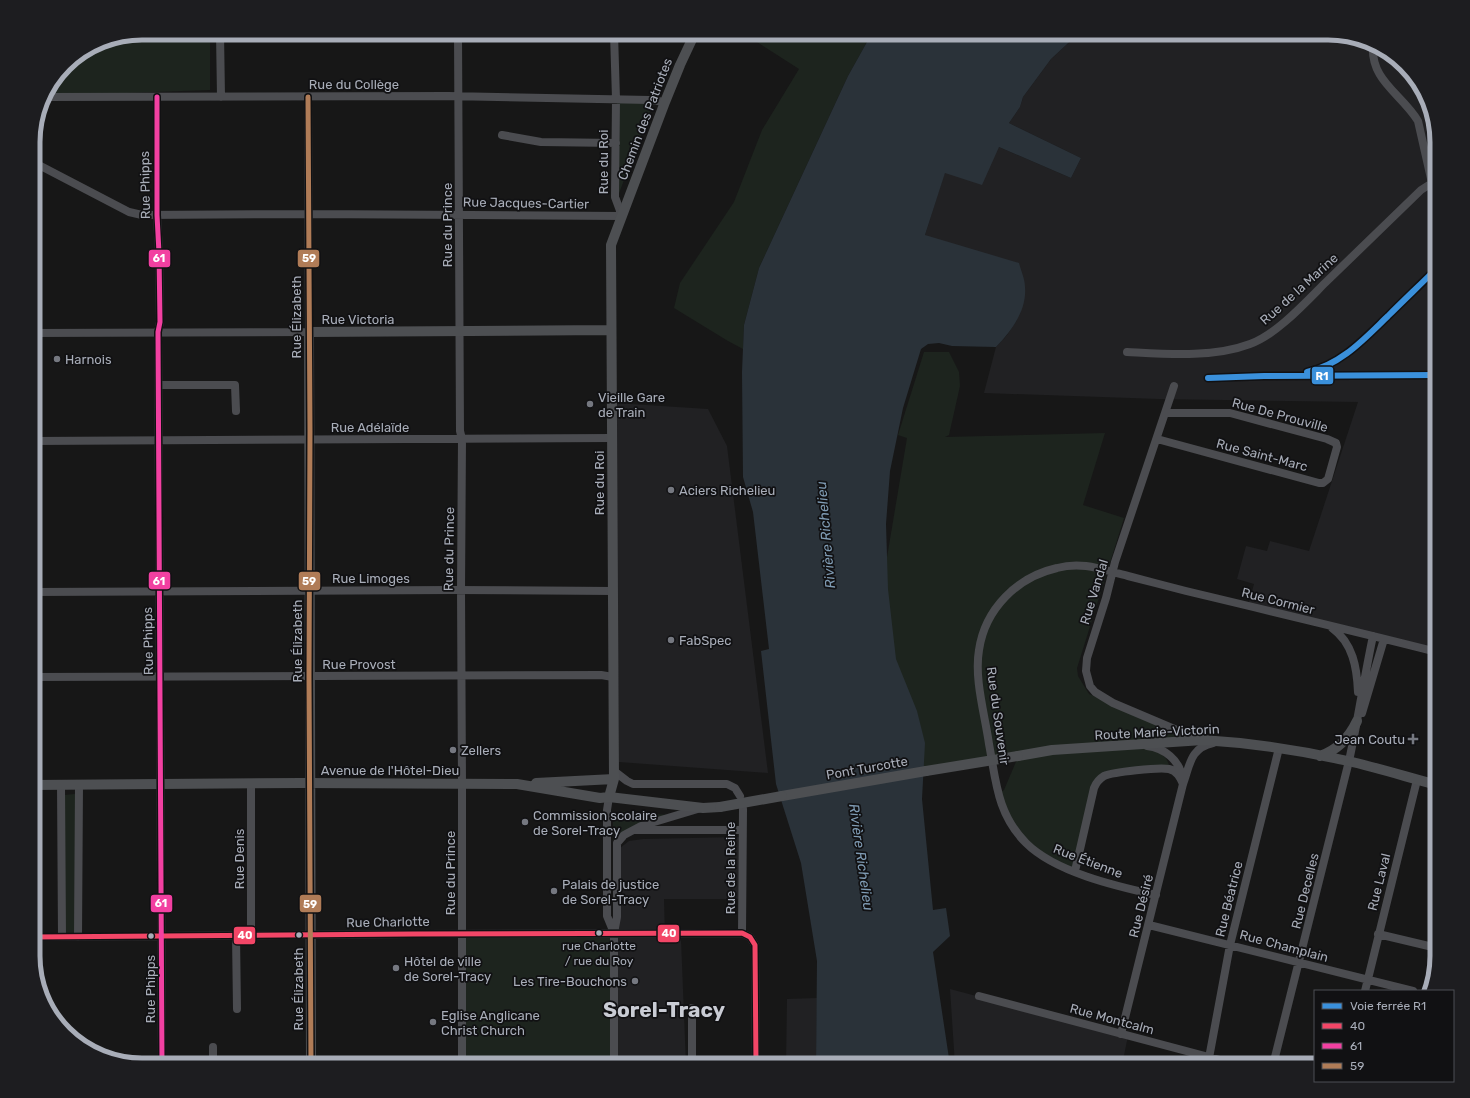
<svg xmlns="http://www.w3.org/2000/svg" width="1470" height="1098" font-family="Rubik,sans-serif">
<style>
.built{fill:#212123}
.green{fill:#1d241e}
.water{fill:#2a3239}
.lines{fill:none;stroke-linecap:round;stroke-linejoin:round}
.minor{stroke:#4b4c50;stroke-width:8}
.major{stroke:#4d4f52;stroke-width:10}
.major-bridge{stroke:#4d4f52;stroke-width:10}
.bus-1-casing{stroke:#111113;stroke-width:8}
.bus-2-casing{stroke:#111113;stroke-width:8}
.bus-3-casing{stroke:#111113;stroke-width:8}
.bus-1{stroke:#f34667;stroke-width:5}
.bus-2{stroke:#f240a1;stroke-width:5}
.bus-3{stroke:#b07c57;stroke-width:5}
.rail-1-casing{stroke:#111113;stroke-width:9}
.rail-1{stroke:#3a90db;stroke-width:6}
.poi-dot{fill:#757880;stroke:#111113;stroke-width:1.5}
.bus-dot{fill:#a8adb8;stroke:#111113;stroke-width:1.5}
.labels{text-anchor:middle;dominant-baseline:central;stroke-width:3.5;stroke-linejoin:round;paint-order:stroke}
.bus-label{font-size:12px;fill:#a8adb8;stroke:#111113}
.street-label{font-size:13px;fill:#a8adb8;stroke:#111113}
.poi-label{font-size:13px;fill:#a8adb8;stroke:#111113;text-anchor:start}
.water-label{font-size:14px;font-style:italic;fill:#7f9bb3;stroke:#111113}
.town-label{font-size:21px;font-weight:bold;fill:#c9ccd4;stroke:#111113}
.rim{fill:none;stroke:#a8adb8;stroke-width:5}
.line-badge{stroke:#111113;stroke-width:1.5}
.badge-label{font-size:11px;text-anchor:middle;font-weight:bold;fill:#fff}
</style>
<rect width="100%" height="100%" fill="#171717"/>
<!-- built -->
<path class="built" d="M1079,33H1328L1363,39L1395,56L1426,93L1437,142V652L1248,606L1254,584L1237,579L1246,546L1267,551L1270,541L1309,551L1358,402L1159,399L984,393L996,347L1007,335L1017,320L925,235L945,172L999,147L1071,178L1081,158L1009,123L1020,107L1023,97L1051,59Z
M615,403L708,409L727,446L768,773L619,762Z
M740,837L738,899H664L665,938L681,939L686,1065H615L620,848L629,841L643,839Z
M950,989L1128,1036L1122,1065H955Z
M817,998L816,1065H786L787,999Z"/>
<!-- green -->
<path class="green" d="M142,33H210V90L127,93H56L49,88L70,60L100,41Z
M743,33H872L848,76L759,268L744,325L743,349L728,341L674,308L680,283L734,202L762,130L799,69Z
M617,101H654L618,196Z
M924,352H949L959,372L960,386L949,435L945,437L1105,433L1083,505L1124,518L1077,668L1078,676L1089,694L1189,736L1141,744C1155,751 1167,752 1170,769L1099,779L1075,871L1025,842L998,794L1004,790L1018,757L915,768L882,587L907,438L898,435Z
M75,794L81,939H64V795Z
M621,811L679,816L623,835L613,840V822Z
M462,936H614V1065H462Z"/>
<!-- water -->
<path class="water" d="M872,33H1079L1051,59L1023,97L1020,107L1009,123L1081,158L1071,178L999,147L982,185L945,173L925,235L1019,263C1021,271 1025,279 1025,287C1027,311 1011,331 996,347L952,346L939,343L928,344L921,349L903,408L890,471L886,524L888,589L896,659L917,711L925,743L922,799L933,910L946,908L950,936L933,952L950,1065H816L817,961L801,863L776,784L761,651L769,649L753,512L743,477L742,372L744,325L759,268L848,76Z"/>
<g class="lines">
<!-- minor -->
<path class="minor" d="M220,33L221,97
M458,33L460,431L462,439L461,590L462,784V1065
M1373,44C1370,81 1401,93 1418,121L1432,183
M43,97L448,96L650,100L665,102
M157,97V215L159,253L160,322L158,332L162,1065
M502,135L541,142L616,143
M33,162L129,212L142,215L309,214L622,216L615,197L616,99L614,33
M33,333L309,332L308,97
M1127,352C1166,354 1213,358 1250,344C1276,335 1306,302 1325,283C1357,252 1389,221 1421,190L1432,183L1437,182
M159,385H235L236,411
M1174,386L1115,562L1106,598L1087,658L1086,671L1090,686L1095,692L1113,703L1198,739
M1157,439L1319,483H1323L1328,479L1337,447L1336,443L1327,439L1230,413H1166
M33,441L612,438
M33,592L452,590L613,591
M1332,628C1353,643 1357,668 1358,692
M33,677L601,675L613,677
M1362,713L1384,639
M1147,746C1164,748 1180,760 1182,778
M614,771L627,781L633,784H727L735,788L740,796
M61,785L62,937
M609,797L607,810V916L614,933
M634,830H742
M1075,871L1094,788C1096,783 1099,779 1104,776C1113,772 1159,767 1169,769C1177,771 1180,777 1183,784
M1156,895C1115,886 1055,872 1026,843C997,814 996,781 989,744C985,715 974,679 979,650C985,609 1017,577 1057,568C1083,561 1103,570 1128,576C1147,581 1167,586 1186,591C1270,611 1354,631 1437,652
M1149,925L1413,991
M742,933L743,809
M1378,934L1437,948
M236,935L237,1009
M251,935V783
M33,937L413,934L742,933L750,937L755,945L756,1065
M78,937L79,785
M1365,991L1417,780
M979,996L1239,1065
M1121,1034L1183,784C1190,765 1190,748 1213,743
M1209,1058L1230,945L1279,748
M213,1065V1047
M614,1065V933L617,917V843L624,835L641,826L701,808
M692,1065V1008
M1273,1065L1349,761C1358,720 1364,678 1373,636"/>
<!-- major -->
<path class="major" d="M1018,756L1052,750L1203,740C1252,743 1300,750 1348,761C1378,768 1407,777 1437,785
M1320,756C1338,750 1349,738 1357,721
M536,783L614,779
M33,785L302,783L517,784L600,798L609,797L703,808L720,807
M782,796L926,771
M609,797L614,779L611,245L665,102L680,65L695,33
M311,1065L309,332L611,330"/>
<!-- major-bridge -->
<path class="major-bridge" d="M926,771L1018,756
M720,807L782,796"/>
<!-- bus-1 casing -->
<g class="bus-1-casing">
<path id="bus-1" d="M33,937L413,934L742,933L750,937L755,945L756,1065"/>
</g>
<!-- bus-2 casing -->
<g class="bus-2-casing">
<path id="bus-2" d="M157,97V215L159,253L160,322L158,332L162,1065"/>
</g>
<!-- bus-3 casing -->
<g class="bus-3-casing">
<path id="bus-3" d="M308,97L310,431L309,676L311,1065"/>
</g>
<!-- bus-1 -->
<use href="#bus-1" class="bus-1"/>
<!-- bus-2 -->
<use href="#bus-2" class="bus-2"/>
<!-- bus-3 -->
<use href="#bus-3" class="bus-3"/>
<!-- rail-1 casing -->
<g class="rail-1-casing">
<path id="rail-1" d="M1307,372C1341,365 1365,338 1388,316C1404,300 1421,284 1437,268
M1208,378L1264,376L1437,375"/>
</g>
<!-- rail-1 -->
<use href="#rail-1" class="rail-1"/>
</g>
<!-- markers -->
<g class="poi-dot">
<circle cx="57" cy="359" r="4"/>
<circle cx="590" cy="404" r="4"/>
<circle cx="671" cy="490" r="4"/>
<circle cx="671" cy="640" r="4"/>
<path d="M1411 733h4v4h4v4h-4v4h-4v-4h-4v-4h4z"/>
<circle cx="453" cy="750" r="4"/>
<circle cx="525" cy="822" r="4"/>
<circle cx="554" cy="891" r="4"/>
<circle cx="396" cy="968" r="4"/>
<circle cx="635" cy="981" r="4"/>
<circle cx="433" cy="1022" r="4"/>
</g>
<g class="bus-dot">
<circle cx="599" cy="933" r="3.5"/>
<circle cx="299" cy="935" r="3.5"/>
<circle cx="151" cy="936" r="3.5"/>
</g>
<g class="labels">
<!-- bus labels -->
<g class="bus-label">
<text x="599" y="946">rue Charlotte<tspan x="599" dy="15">/ rue du Roy</tspan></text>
</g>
<!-- street labels -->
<g class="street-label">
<text x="354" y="84">Rue du Collège</text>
<text transform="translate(645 119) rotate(-69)">Chemin des Patriotes</text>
<text transform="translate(603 162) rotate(-90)">Rue du Roi</text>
<text transform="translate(145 185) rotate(-91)">Rue Phipps</text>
<text transform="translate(526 203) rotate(1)">Rue Jacques-Cartier</text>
<text transform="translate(447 225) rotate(-90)">Rue du Prince</text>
<text transform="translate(1299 289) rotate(-42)">Rue de la Marine</text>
<text transform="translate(296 317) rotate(-90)">Rue Élizabeth</text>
<text x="358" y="319">Rue Victoria</text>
<text transform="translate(1280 415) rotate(15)">Rue De Prouville</text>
<text x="370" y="427">Rue Adélaïde</text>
<text transform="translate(1262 455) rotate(15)">Rue Saint-Marc</text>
<text transform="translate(599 483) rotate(-90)">Rue du Roi</text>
<text transform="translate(449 549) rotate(-89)">Rue du Prince</text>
<text x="371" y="578">Rue Limoges</text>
<text transform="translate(1094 592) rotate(-73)">Rue Vandal</text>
<text transform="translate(1278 601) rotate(14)">Rue Cormier</text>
<text transform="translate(148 641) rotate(-91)">Rue Phipps</text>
<text transform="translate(297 641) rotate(-90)">Rue Élizabeth</text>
<text x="359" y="664">Rue Provost</text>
<text transform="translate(998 716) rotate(82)">Rue du Souvenir</text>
<text transform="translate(1157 732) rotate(-3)">Route Marie-Victorin</text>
<text transform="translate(867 768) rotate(-10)">Pont Turcotte</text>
<text x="390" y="770">Avenue de l'Hôtel-Dieu</text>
<text transform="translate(239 859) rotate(-90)">Rue Denis</text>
<text transform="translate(1088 861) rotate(21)">Rue Étienne</text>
<text transform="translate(730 868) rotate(-90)">Rue de la Reine</text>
<text transform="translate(450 873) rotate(-90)">Rue du Prince</text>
<text transform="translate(1379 882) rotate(-76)">Rue Laval</text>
<text transform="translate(1305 891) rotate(-76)">Rue Decelles</text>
<text transform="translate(1229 899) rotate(-76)">Rue Béatrice</text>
<text transform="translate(1141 906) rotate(-76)">Rue Désiré</text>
<text transform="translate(388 922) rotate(-1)">Rue Charlotte</text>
<text transform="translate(1284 946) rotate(15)">Rue Champlain</text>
<text transform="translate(150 989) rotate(-90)">Rue Phipps</text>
<text transform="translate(298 989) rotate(-90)">Rue Élizabeth</text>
<text transform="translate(1112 1019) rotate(15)">Rue Montcalm</text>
</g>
<!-- poi labels -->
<g class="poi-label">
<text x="65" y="359">Harnois</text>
<text x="598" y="397">Vieille Gare<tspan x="598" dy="15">de Train</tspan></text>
<text x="679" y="490">Aciers Richelieu</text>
<text x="679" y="640">FabSpec</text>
<text x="1405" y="739" text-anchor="end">Jean Coutu</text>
<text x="461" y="750">Zellers</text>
<text x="533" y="815">Commission scolaire<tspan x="533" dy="15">de Sorel-Tracy</tspan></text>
<text x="562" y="884">Palais de justice<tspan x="562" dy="15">de Sorel-Tracy</tspan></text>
<text x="404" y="961">Hôtel de ville<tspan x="404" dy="15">de Sorel-Tracy</tspan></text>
<text x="627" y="981" text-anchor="end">Les Tire-Bouchons</text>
<text x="441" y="1015">Eglise Anglicane<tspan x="441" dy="15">Christ Church</tspan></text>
</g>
<!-- water labels -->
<g class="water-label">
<text transform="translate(826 535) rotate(-95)">Rivière Richelieu</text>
<text transform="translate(861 857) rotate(82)">Rivière Richelieu</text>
</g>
<!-- town labels -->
<g class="town-label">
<text x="664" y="1009">Sorel-Tracy</text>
</g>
</g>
<!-- crop -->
<path d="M0 0H1470V1098H0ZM142 40H1328A102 102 0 0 1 1430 142V956A102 102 0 0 1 1328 1058H142A102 102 0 0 1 40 956V142A102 102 0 0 1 142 40Z" fill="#1d1d20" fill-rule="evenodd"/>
<path class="rim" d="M142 40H1328A102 102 0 0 1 1430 142V956A102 102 0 0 1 1328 1058H142A102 102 0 0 1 40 956V142A102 102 0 0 1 142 40Z"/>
<g class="line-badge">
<rect x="148" y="249" width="23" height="19" rx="4" fill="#f240a1"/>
<rect x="297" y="249" width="23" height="19" rx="4" fill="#b07c57"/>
<rect x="1311" y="366" width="23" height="19" rx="4" fill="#3a90db"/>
<rect x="148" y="571" width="23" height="19" rx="4" fill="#f240a1"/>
<rect x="298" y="571" width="23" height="20" rx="4" fill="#b07c57"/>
<rect x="150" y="894" width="23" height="19" rx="4" fill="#f240a1"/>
<rect x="299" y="894" width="23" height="19" rx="4" fill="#b07c57"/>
<rect x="657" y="924" width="23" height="19" rx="4" fill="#f34667"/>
<rect x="233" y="926" width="23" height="19" rx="4" fill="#f34667"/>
</g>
<g class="badge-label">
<text x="159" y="262">61</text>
<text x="309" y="262">59</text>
<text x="1322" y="380">R1</text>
<text x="159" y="585">61</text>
<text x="309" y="585">59</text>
<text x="161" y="907">61</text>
<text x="310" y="908">59</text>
<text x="669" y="937">40</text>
<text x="245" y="939">40</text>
</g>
<!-- legend -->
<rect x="1314" y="990" width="140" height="92" fill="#111113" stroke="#4d4f55"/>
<rect x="1322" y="1003" width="20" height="6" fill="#3a90db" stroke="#4d4f55"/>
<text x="1350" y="1010" font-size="12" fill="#a8adb8">Voie ferrée R1</text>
<rect x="1322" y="1023" width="20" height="6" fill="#f34667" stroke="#4d4f55"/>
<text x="1350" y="1030" font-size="12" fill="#a8adb8">40</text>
<rect x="1322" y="1043" width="20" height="6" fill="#f240a1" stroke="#4d4f55"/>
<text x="1350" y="1050" font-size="12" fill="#a8adb8">61</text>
<rect x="1322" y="1063" width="20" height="6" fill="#b07c57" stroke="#4d4f55"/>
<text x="1350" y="1070" font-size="12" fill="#a8adb8">59</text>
</svg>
